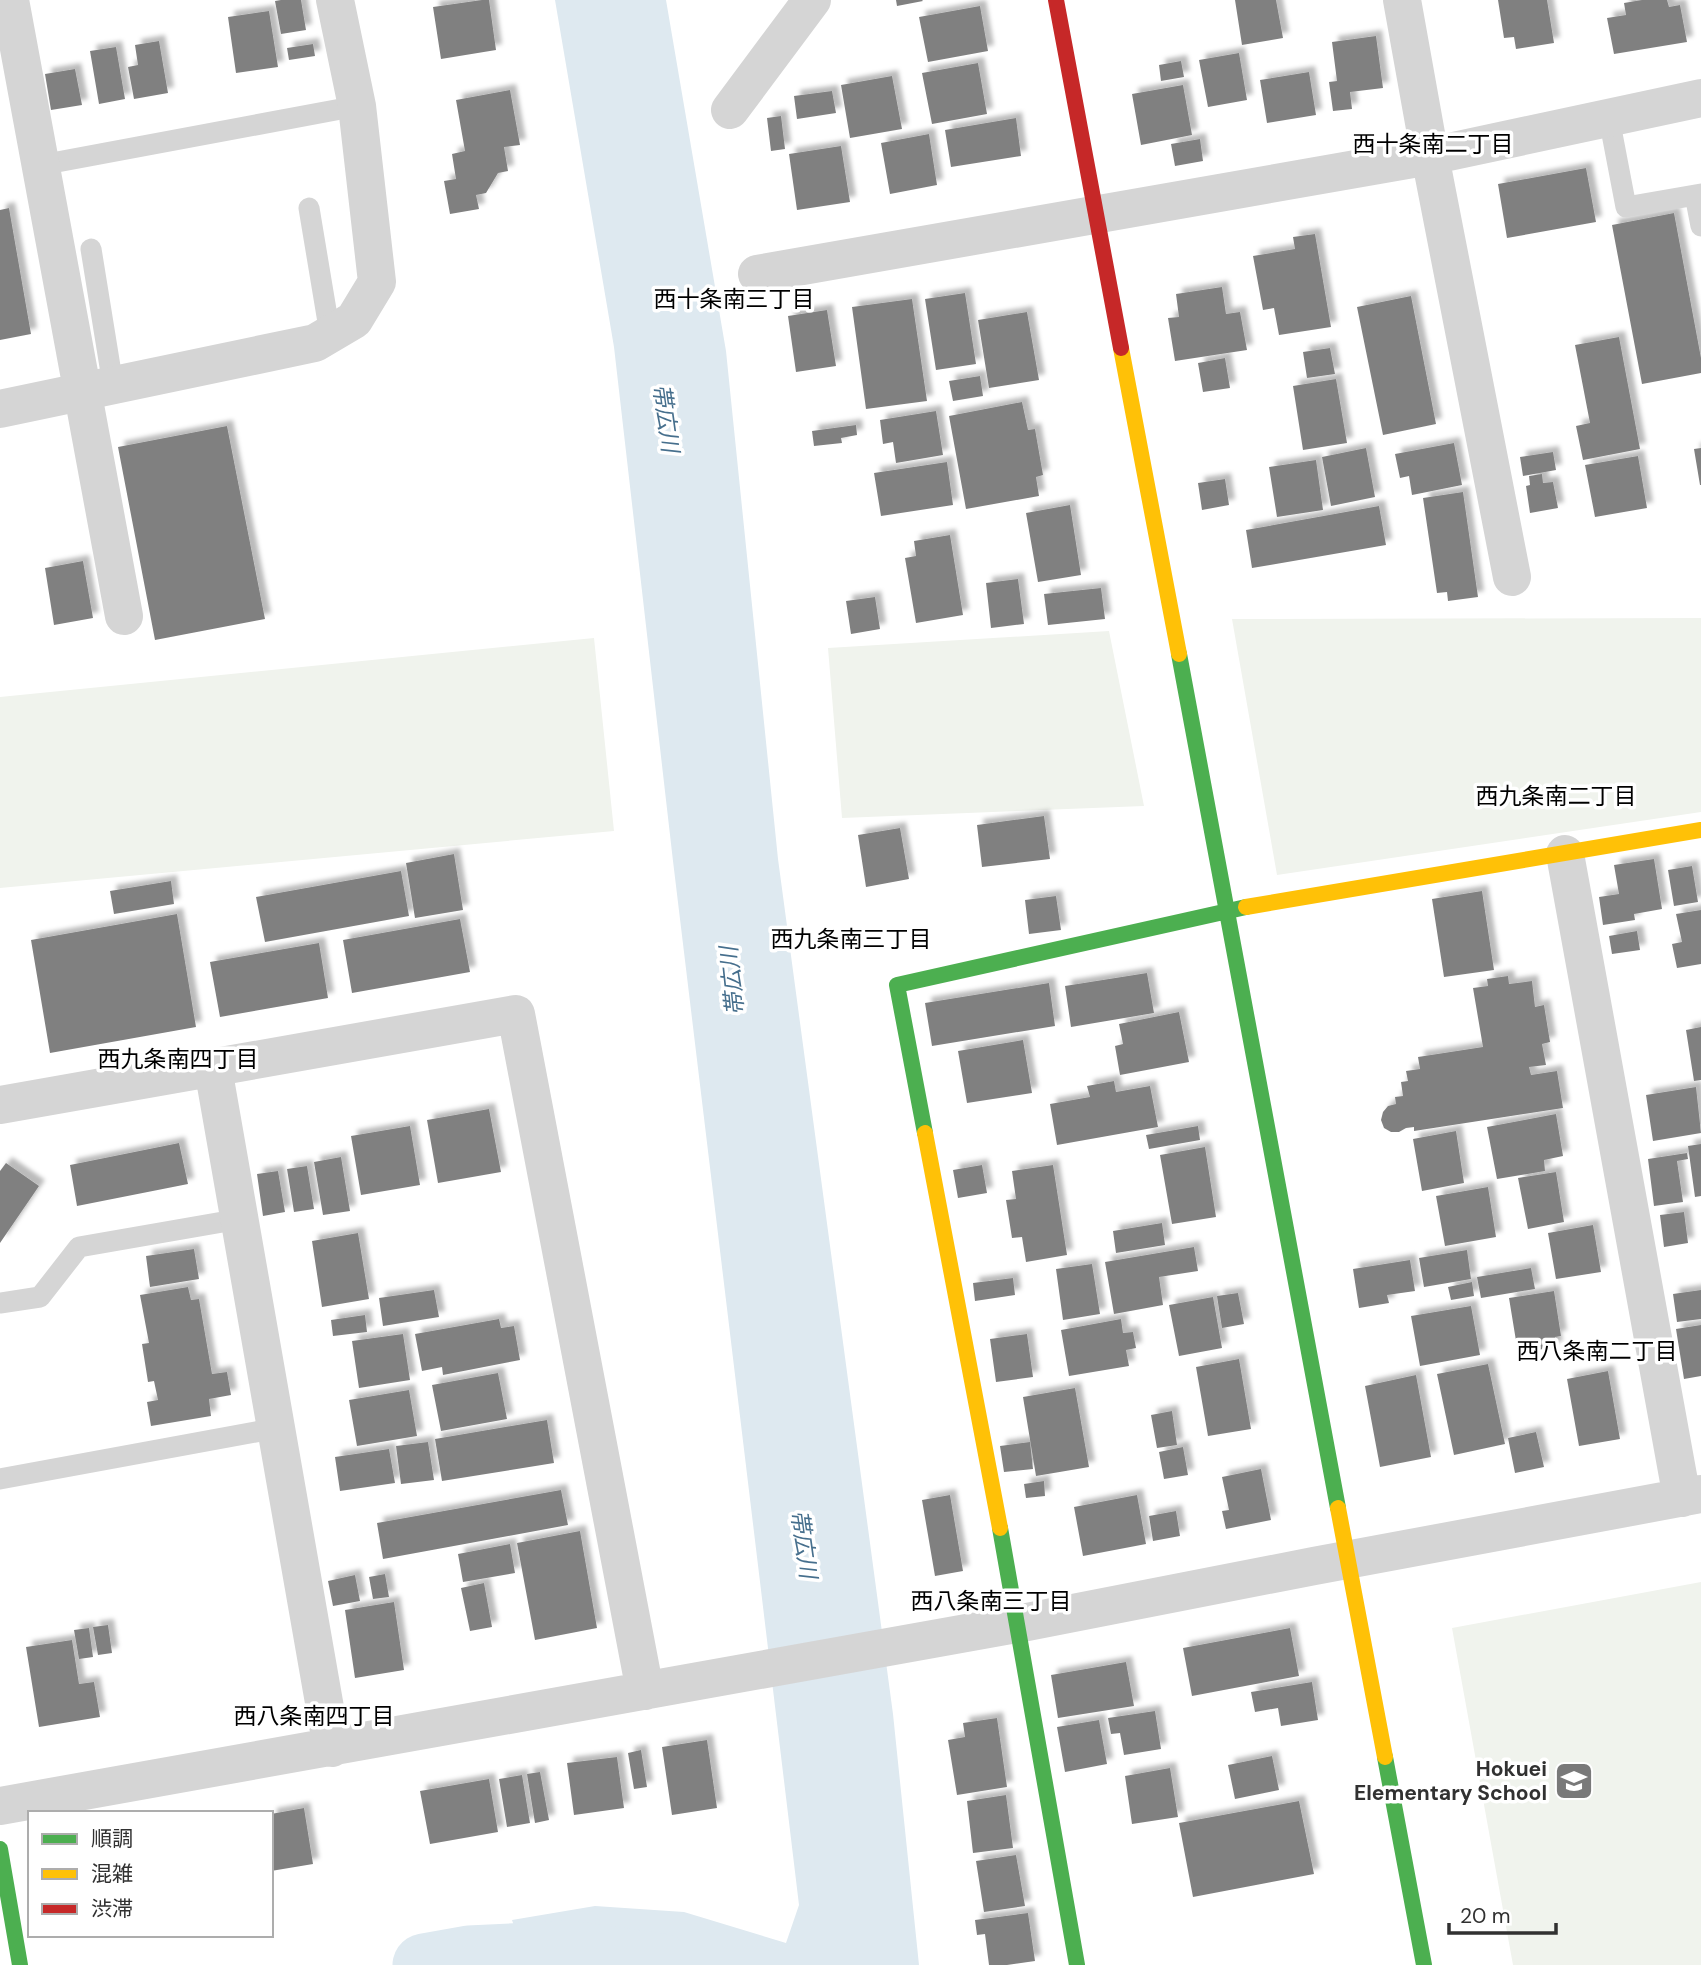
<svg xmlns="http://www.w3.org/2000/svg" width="1701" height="1965" font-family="'DM Sans','Noto Sans JP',sans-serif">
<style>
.green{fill:#f0f3ed}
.water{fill:#dee9f0}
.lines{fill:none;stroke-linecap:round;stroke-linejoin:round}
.river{stroke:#dee9f0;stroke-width:63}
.building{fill:#808080;filter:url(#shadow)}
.lane{stroke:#d5d5d5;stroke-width:21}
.street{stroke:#d5d5d5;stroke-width:38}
.fast{stroke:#4caf50;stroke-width:16}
.slow{stroke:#ffc107;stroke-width:16}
.jam{stroke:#c62828;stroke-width:16}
.labels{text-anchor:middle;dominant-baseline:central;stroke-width:7;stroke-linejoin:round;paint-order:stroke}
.poi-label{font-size:21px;font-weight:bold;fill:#313131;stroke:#fff;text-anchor:end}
.neighbourhood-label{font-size:23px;fill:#000;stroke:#fff}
.water-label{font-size:23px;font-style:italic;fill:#466f8d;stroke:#fff}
</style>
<defs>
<filter id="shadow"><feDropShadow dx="6" dy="-6" stdDeviation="2" flood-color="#0004"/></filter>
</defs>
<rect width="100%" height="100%" fill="#fff"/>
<!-- green -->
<path class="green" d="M1701,618V812L1277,875L1232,619Z
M1109,631L1144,806L842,818L828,648Z
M594,638L614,831L0,888V697Z
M1701,1582V1965H1513L1452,1628Z"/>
<!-- water -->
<path class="water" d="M555,0H666L726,351L778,859L893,1714L919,1965H527L512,1920L595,1906L684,1912L786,1943L799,1905L673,861L614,347Z"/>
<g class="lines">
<!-- river -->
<path class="river" d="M424,1965L469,1957L569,1952L661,1965"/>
</g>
<!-- building -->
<path class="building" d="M281,0H301L306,30L281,34L275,1Z
M482,0H489L496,50L441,59L433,7Z
M896,0H922L923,1L897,6Z
M1235,0H1276L1283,38L1242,45Z
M1498,0H1547L1554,43L1516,49L1514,37L1504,38Z
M1642,0H1667L1669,7L1680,5L1687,42L1614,54L1607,18L1626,15L1624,3Z
M980,6L988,51L928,62L919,17Z
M269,11L278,67L236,73L228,17Z
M1376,36L1383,88L1350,92L1352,109L1333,111L1329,82L1337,81L1332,42Z
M159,41L168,93L134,99L128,67L138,65L135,45Z
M313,44L315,56L289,60L287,48Z
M116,47L125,99L99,104L90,51Z
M1239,53L1247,100L1208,107L1199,60Z
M1181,61L1184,77L1161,81L1159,65Z
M978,63L987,114L932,124L922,73Z
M75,69L82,105L51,110L45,74Z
M1309,72L1316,115L1267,123L1260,80Z
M892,76L902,129L850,138L841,85Z
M1183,85L1192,135L1141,145L1132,94Z
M510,90L520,145L504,147L508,171L498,173L486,193L476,195L479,209L450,214L444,181L456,179L452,154L465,151L456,100Z
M832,91L836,113L797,119L794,96Z
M781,116L785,149L771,151L767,118Z
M1016,118L1021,156L951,167L945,130Z
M929,134L937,185L890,194L881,143Z
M1200,139L1203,161L1175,166L1171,144Z
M841,146L850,202L797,210L789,154Z
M1586,168L1596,222L1507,238L1498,184Z
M9,208L31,334L0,340V210Z
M1674,213L1701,358V373L1642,384L1612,225Z
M1315,234L1331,327L1279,335L1274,308L1263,310L1253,256L1295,249L1293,237Z
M1222,287L1226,314L1240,312L1247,350L1175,361L1168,318L1179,317L1176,294Z
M965,293L976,364L936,370L925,299Z
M1411,296L1436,424L1383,435L1357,307Z
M912,299L927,401L866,409L852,307Z
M827,310L836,366L796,372L788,316Z
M1027,312L1039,380L989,388L978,320Z
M1619,337L1640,449L1583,460L1576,426L1590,423L1575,345Z
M1330,348L1335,374L1307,378L1303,352Z
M1225,358L1230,388L1203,392L1198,363Z
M980,376L983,396L953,401L949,381Z
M1336,379L1347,443L1303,450L1293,386Z
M1022,402L1028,430L1035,429L1043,475L1036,477L1039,496L966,509L949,416Z
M936,411L943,455L896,463L893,442L883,444L880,420Z
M856,425L857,435L841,438L842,443L814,446L812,431Z
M227,426L265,619L155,640L118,447Z
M1454,443L1462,485L1412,495L1409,476L1400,478L1395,454Z
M1366,448L1375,497L1331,506L1322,457Z
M1701,448V485H1700L1694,449Z
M1553,452L1556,470L1523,476L1520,457Z
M1638,456L1647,508L1595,517L1585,465Z
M1316,460L1323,510L1277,517L1269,467Z
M947,462L953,505L881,516L874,473Z
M1542,474L1543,483L1553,482L1558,508L1530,513L1526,486L1530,485L1529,476Z
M1225,479L1229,505L1202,510L1198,483Z
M1463,492L1478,597L1448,601L1447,592L1437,593L1423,498Z
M1070,505L1081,575L1038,582L1026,513Z
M1379,506L1386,545L1252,568L1246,530Z
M950,535L963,615L916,623L905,558L916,556L914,541Z
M83,561L93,618L54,625L45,568Z
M1018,579L1024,624L991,628L986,583Z
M1101,588L1105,619L1048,625L1044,594Z
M875,597L880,629L851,634L846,601Z
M1044,816L1050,859L982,867L977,825Z
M900,828L909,879L866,887L858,835Z
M454,854L463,910L415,918L406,863Z
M1654,859L1662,909L1634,914L1635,920L1603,925L1599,897L1619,894L1614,865Z
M1692,866L1698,902L1674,906L1668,870Z
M401,871L409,916L265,942L256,897Z
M171,881L174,904L114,914L110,891Z
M1482,891L1494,970L1444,977L1432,899Z
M1056,896L1061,930L1029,934L1025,900Z
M1701,910V964L1677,968L1672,944L1682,942L1676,914Z
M177,914L196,1027L50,1053L31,940Z
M460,919L470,972L352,993L343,940Z
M1637,931L1640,950L1612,954L1609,936Z
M319,943L328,998L220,1017L210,962Z
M1147,973L1154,1013L1071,1027L1065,986Z
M1508,976L1509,984L1532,981L1535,1007L1544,1005L1550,1042L1542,1044L1546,1065L1529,1067L1531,1075L1557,1071L1563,1108L1414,1131V1127L1406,1128L1399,1132H1391L1384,1128L1381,1120L1383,1112L1388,1106L1396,1104L1395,1097L1403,1096L1401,1082L1408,1081L1406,1071L1420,1069L1418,1057L1483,1047L1473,988L1488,986L1487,979Z
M1049,983L1055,1026L932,1046L925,1003Z
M1179,1012L1189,1062L1120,1075L1115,1046L1123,1044L1119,1024Z
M1701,1027V1080L1694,1081L1686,1030Z
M1023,1040L1032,1093L967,1103L958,1051Z
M1114,1081L1116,1092L1150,1086L1158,1127L1057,1145L1050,1104L1090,1097L1087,1086Z
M1696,1087L1701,1133L1653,1141L1646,1095Z
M489,1109L501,1172L438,1183L427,1120Z
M1556,1114L1563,1156L1544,1160L1545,1171L1497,1179L1487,1127Z
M410,1126L420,1185L361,1195L351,1136Z
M1198,1126L1200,1140L1149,1149L1146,1135Z
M1456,1131L1464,1183L1422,1191L1413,1139Z
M179,1143L188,1184L77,1206L70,1165Z
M1701,1144V1196L1695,1197L1688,1146Z
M1205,1147L1216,1217L1172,1224L1160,1155Z
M1687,1153L1688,1159L1677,1161L1683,1202L1654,1206L1648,1159Z
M341,1157L350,1211L323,1215L314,1162Z
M6,1163L39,1186L0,1243V1171Z
M982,1165L987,1193L958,1198L953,1170Z
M1053,1165L1067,1255L1026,1262L1022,1237L1012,1238L1006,1200L1016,1199L1012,1171Z
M307,1166L314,1209L294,1212L287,1169Z
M278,1171L285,1212L263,1216L257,1174Z
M1556,1172L1564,1222L1528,1229L1518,1178Z
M1488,1187L1496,1237L1445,1246L1436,1196Z
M1684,1212L1688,1243L1664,1247L1660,1215Z
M1162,1223L1165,1245L1116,1253L1113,1231Z
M1593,1225L1601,1272L1556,1279L1548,1233Z
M358,1233L369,1299L322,1307L312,1241Z
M1194,1247L1198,1271L1159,1277L1163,1305L1114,1314L1105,1262Z
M194,1249L199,1279L150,1287L146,1256Z
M1467,1250L1471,1279L1424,1287L1419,1258Z
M1410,1260L1415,1291L1387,1295L1389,1303L1359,1308L1353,1269Z
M1092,1264L1100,1314L1063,1320L1056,1269Z
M1531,1268L1535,1289L1481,1298L1477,1277Z
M1013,1278L1015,1295L975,1301L973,1283Z
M1472,1282L1474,1296L1451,1300L1448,1287Z
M188,1287L191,1300L199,1299L212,1374L227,1372L231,1395L209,1399L211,1416L151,1426L147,1402L158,1400L154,1381L148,1382L142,1344L149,1343L140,1295Z
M434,1290L439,1317L383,1326L379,1298Z
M1701,1290V1319L1677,1322L1673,1294Z
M1554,1291L1561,1336L1555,1337L1557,1347L1518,1353L1509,1298Z
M1238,1293L1244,1324L1222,1328L1217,1296Z
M1213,1297L1222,1348L1179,1356L1169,1305Z
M1471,1306L1480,1355L1420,1366L1411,1316Z
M365,1315L367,1332L333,1336L331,1320Z
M499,1319L501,1328L514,1326L520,1360L443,1375L442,1367L422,1371L415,1334Z
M1121,1319L1123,1333L1133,1332L1136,1348L1126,1350L1129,1366L1069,1376L1061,1330Z
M1701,1325V1376L1684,1379L1676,1329Z
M403,1334L410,1380L359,1388L352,1341Z
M1027,1334L1033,1377L996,1382L990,1339Z
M1239,1359L1251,1429L1208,1436L1196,1367Z
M1488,1364L1505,1444L1454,1455L1437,1374Z
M1608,1371L1620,1439L1579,1446L1567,1379Z
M498,1373L507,1419L441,1431L432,1385Z
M1416,1375L1431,1457L1380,1467L1365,1386Z
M1075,1388L1089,1467L1036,1476L1023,1397Z
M409,1390L417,1436L357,1446L349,1400Z
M1172,1411L1177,1445L1157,1448L1151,1415Z
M547,1420L554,1463L442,1481L435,1439Z
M1536,1432L1544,1467L1515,1473L1508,1438Z
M428,1442L434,1480L401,1484L396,1446Z
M1030,1442L1033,1469L1004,1472L1000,1446Z
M1183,1447L1188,1475L1164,1479L1159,1452Z
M389,1449L395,1483L340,1491L335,1457Z
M1261,1469L1271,1520L1226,1529L1222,1511L1229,1510L1222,1477Z
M1044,1481L1045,1496L1026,1498L1024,1484Z
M561,1490L568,1525L383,1559L377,1523Z
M950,1495L963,1571L935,1576L922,1500Z
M1137,1495L1146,1544L1083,1556L1074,1507Z
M1176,1511L1180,1536L1153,1541L1149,1516Z
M580,1531L597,1628L535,1640L517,1543Z
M510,1544L515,1573L463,1582L458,1554Z
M385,1574L389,1597L373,1599L369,1577Z
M355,1575L360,1601L333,1606L328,1581Z
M484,1583L492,1627L470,1631L461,1588Z
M394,1602L404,1670L355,1678L345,1610Z
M108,1625L112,1653L98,1655L93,1627Z
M89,1628L93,1657L79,1659L74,1630Z
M1290,1628L1299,1676L1192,1696L1183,1648Z
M72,1640L79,1684L94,1682L100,1717L39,1727L26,1647Z
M1126,1662L1134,1706L1058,1718L1051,1675Z
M1312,1682L1318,1720L1281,1726L1278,1708L1255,1712L1251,1692Z
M1155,1711L1161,1749L1124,1755L1120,1733L1111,1734L1108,1718Z
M997,1718L1007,1787L957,1795L948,1740L965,1737L963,1723Z
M1099,1720L1107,1764L1065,1772L1057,1727Z
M707,1740L717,1808L672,1815L662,1747Z
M641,1750L647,1787L634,1789L628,1753Z
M1272,1756L1279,1790L1235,1799L1228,1765Z
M617,1757L624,1808L574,1815L567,1763Z
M1170,1768L1178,1817L1132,1824L1125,1776Z
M540,1772L549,1820L535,1823L527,1774Z
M522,1775L530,1823L507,1827L499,1779Z
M489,1779L498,1832L430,1844L420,1791Z
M1006,1795L1013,1848L973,1853L967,1801Z
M1299,1801L1314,1874L1193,1897L1179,1823Z
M304,1808L313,1864L271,1871V1814Z
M1016,1855L1025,1906L984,1912L976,1861Z
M1028,1913L1035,1961L1007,1965H989L985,1934L977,1935L975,1920Z"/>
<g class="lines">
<!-- lane -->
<path class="lane" d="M1609,118L1626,207L1701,194
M41,165L357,106
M1695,195L1701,226
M309,208L330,334
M91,249L113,385
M0,1303L40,1297L79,1247L240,1219
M0,1479L277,1428"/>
<!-- street -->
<path class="street" d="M10,0L124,616
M1402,0L1430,156L1512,577
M730,110L812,0
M757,274L1430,156L1701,98
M0,409L315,343L354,320L377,282L357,106L335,0
M1565,854L1682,1498
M213,1068L332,1748
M0,1105L516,1014L645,1691
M0,1806L1017,1624L1314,1566L1701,1494"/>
<!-- fast -->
<path class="fast" d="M1179,654L1338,1508
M925,1133L897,985L1246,907
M1000,1528L1077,1965
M1385,1757L1424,1965
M0,1849L20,1965"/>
<!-- slow -->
<path class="slow" d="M1121,348L1179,654
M1246,907L1701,830
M925,1133L1000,1528
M1338,1508L1385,1757"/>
<!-- jam -->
<path class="jam" d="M1056,0L1121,348"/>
</g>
<!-- icons -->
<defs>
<g id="school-square" transform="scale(2.0125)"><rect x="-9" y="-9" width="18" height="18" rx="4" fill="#797979" stroke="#fff"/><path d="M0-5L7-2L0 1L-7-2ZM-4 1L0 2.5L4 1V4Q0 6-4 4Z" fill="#fff"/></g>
</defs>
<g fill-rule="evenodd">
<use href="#school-square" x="1574" y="1781"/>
</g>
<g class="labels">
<!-- poi labels -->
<g class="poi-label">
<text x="1547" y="1769">Hokuei<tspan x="1547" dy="24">Elementary School</tspan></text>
</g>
<!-- neighbourhood labels -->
<g class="neighbourhood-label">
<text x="1433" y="144">西十条南二丁目</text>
<text x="734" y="299">西十条南三丁目</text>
<text x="1556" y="796">西九条南二丁目</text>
<text x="851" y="939">西九条南三丁目</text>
<text x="178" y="1059">西九条南四丁目</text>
<text x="1597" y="1351">西八条南二丁目</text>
<text x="991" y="1601">西八条南三丁目</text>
<text x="314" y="1716">西八条南四丁目</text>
</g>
<!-- water labels -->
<g class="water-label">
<text transform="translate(666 418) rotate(82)">帯広川</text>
<text transform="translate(732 981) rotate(-96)">帯広川</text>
<text transform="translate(804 1544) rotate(82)">帯広川</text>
</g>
</g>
<!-- legend -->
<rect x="28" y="1811" width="245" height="126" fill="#ffffff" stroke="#adadad" stroke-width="2"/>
<rect x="42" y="1834" width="35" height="10" fill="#4caf50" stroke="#adadad" stroke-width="2"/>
<text x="91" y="1846" font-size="21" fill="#313131">順調</text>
<rect x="42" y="1869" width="35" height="10" fill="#ffc107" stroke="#adadad" stroke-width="2"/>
<text x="91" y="1881" font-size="21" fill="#313131">混雑</text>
<rect x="42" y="1904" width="35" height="10" fill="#c62828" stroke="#adadad" stroke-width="2"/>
<text x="91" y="1916" font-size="21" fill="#313131">渋滞</text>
<!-- scale -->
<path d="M1449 1923v10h107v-10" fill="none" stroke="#313131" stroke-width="3.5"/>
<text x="1460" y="1923" font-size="21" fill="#313131" stroke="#ffffff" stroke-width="5" paint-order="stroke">20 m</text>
</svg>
